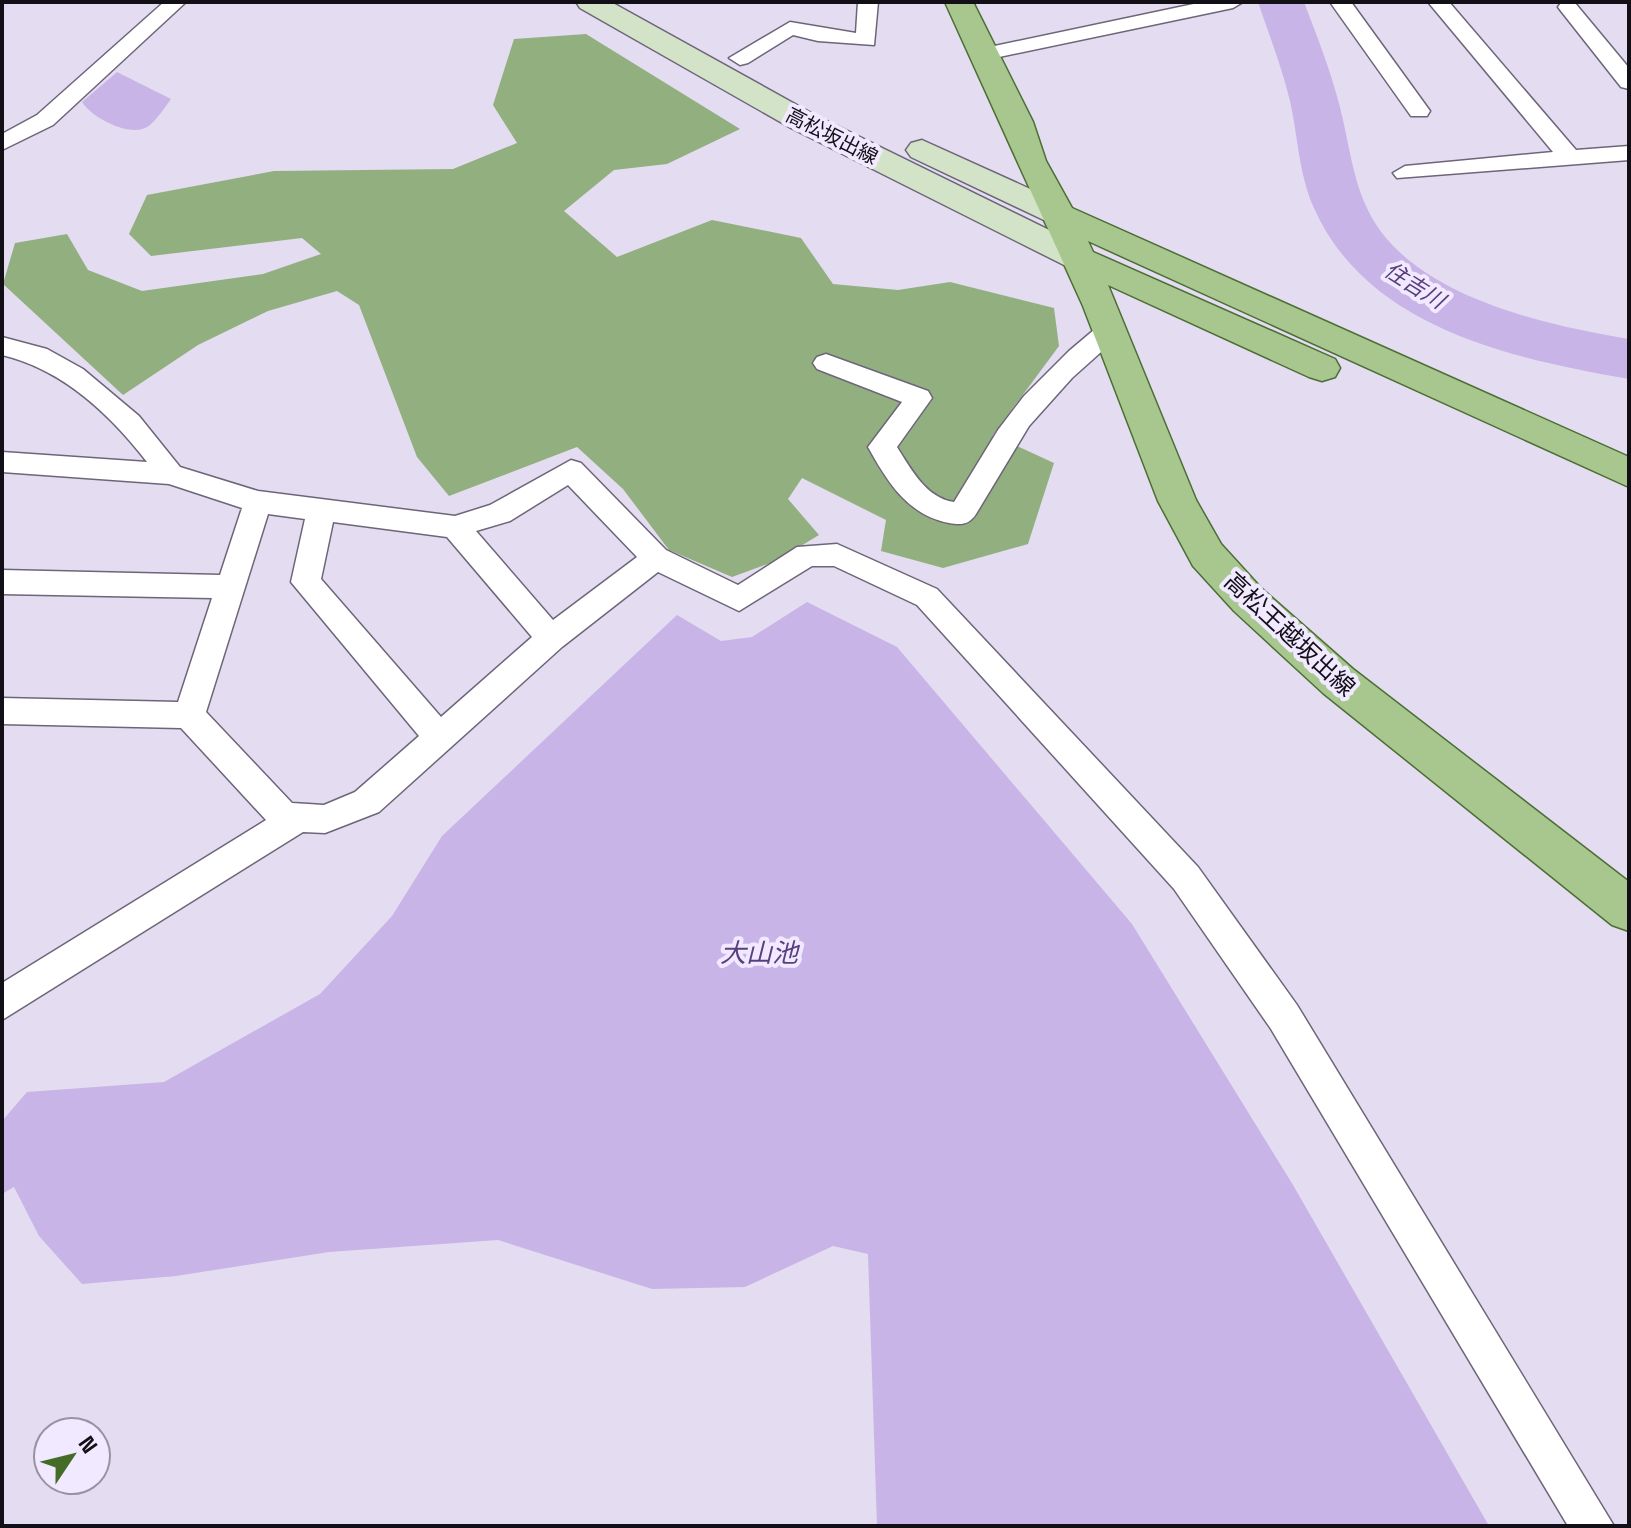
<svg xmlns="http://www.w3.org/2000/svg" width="1631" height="1528" font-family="'Space Grotesk','Noto Sans JP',sans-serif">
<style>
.forest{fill:#92af80}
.water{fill:#c8b4e7}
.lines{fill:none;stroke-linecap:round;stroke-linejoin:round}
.river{fill:#c8b4e7;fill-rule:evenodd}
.street-casing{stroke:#6d6578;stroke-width:3}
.secondary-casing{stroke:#6d6578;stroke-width:3}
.primary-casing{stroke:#4c6e34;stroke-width:3}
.street{fill:#fff;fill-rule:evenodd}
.secondary{fill:#d3e3c7;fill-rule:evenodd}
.primary{fill:#a7c78f;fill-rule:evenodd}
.labels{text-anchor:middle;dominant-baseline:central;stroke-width:8;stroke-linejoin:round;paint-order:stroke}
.far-street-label{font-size:20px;fill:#120f17;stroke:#f1e9ff}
.far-water-label{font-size:22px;font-style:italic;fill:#5a3f7d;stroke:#f1e9ff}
.street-label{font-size:24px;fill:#120f17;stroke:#f1e9ff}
.water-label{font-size:26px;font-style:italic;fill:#5a3f7d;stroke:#f1e9ff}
</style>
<rect width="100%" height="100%" fill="#e4dcf1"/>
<!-- forest -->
<path class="forest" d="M586,34L740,129L667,164L614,170L564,211L617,257L712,220L801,238L833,284L898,290L950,282L1054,308L1059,346L993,435L1054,463L1028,544L943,568L881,551L886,520L802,478L788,499L819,535L776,561L732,577L669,550L623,489L577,447L449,496L417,457L359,305L337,291L268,311L198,345L123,395L3,284L15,243L67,234L88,270L142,291L263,274L321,254L302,238L151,256L129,234L147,195L274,171L453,169L517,143L493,105L514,39Z"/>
<!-- water -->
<path class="water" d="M117,72L171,99C165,107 158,118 150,125C133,140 92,118 82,102Z
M807,602L897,647L1132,924L1293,1185L1489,1526H877L868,1254L833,1246L745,1287L652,1289L498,1240L329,1252L176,1276L82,1284L39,1236L14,1187L2,1194V1121L27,1092L164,1082L320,994L392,916L442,836L677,615L721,641L752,637Z"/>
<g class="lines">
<!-- river -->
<path class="river" d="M1258,2H1304C1316,34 1329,66 1338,100C1348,135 1351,173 1366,206C1405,295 1544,325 1629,339V379C1513,359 1367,328 1314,208C1299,175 1298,137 1290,101C1282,67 1269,35 1258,2Z"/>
<!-- street casing -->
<g class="street-casing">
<path id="street" d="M164,2H186L53,125L2,150V134L37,115Z
M858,2H878L874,45L818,41L793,35L748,63L740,65L729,58L790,22L856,33Z
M1203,2H1243L1233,8L985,60L974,54L985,48Z
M1330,2H1351L1430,111L1427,116H1411Z
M1428,2H1449L1576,150L1629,146V160L1397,178L1393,173L1405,166L1553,152Z
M1561,3H1575L1629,68V89L1621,87L1561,11L1558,7Z
M1110,321L1119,324L1123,330L1119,336L1072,378L1029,426L976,514C969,525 961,525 949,523C907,515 887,481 868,447L902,402L817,369L813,363L817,357L826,354L928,391L932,398L897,447C911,469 926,498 954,502L998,430L1024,396L1069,351L1101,324Z
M2,337L47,349L83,369L139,416L180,467L258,491L455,516L490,505L571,460L581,463L666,550L738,585L797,547L837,544L937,589L1198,867L1297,1005L1614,1526H1568L1271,1029L1174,889L917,605L834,566H812L739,611L658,572L562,647L379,812L325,833L303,832L2,1020V983L266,820L181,728L2,724V698L178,702L212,598L2,594V570L220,575L242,508L169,484L2,472V452L147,462C110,414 62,369 2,355ZM568,485L637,557L553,620L476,531L510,521ZM268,514L305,519L291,582L419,736L355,792L324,805L292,803L206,712ZM333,522L447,537L532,637L441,717L321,579Z"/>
</g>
<!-- secondary casing -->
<g class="secondary-casing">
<path id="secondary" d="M576,2H611L813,114L1092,251L1097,259L1092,267L1080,270L1068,267L791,128L580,8Z
M922,140L1072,208L1076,215L1072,222L1060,226L1048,222L911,157L906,150L911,143Z"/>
</g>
<!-- primary casing -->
<g class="primary-casing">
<path id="primary" d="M945,2H973L1033,122L1046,161L1072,208L1629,457V487L1088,241L1093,252L1335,359L1340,368L1335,377L1322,381L1309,377L1108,285L1196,500L1221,544L1262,589L1353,669L1629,882V931L1612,925L1323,693L1234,611L1193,566L1158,501L1083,306Z"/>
</g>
<!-- street -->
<use href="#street" class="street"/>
<!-- secondary -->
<use href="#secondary" class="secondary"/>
<!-- primary -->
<use href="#primary" class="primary"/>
</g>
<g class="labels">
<!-- far-street labels -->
<g class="far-street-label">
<text transform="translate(832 136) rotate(27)">高松坂出線</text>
</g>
<!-- far-water labels -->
<g class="far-water-label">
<text transform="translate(1415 285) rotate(32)">住吉川</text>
</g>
<!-- street labels -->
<g class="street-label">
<text transform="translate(1290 634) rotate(43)">高松王越坂出線</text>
</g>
<!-- water labels -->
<g class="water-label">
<text x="759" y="953">大山池</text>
</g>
</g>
<!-- border -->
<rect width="1631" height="1528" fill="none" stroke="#120f17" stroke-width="8"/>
<!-- north arrow -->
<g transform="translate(72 1456) rotate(55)"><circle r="38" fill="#f1e9ff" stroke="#9892a2" stroke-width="2"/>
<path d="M0-6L14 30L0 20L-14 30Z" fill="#456c27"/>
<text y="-12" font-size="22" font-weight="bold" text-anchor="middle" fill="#120f17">N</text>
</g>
</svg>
